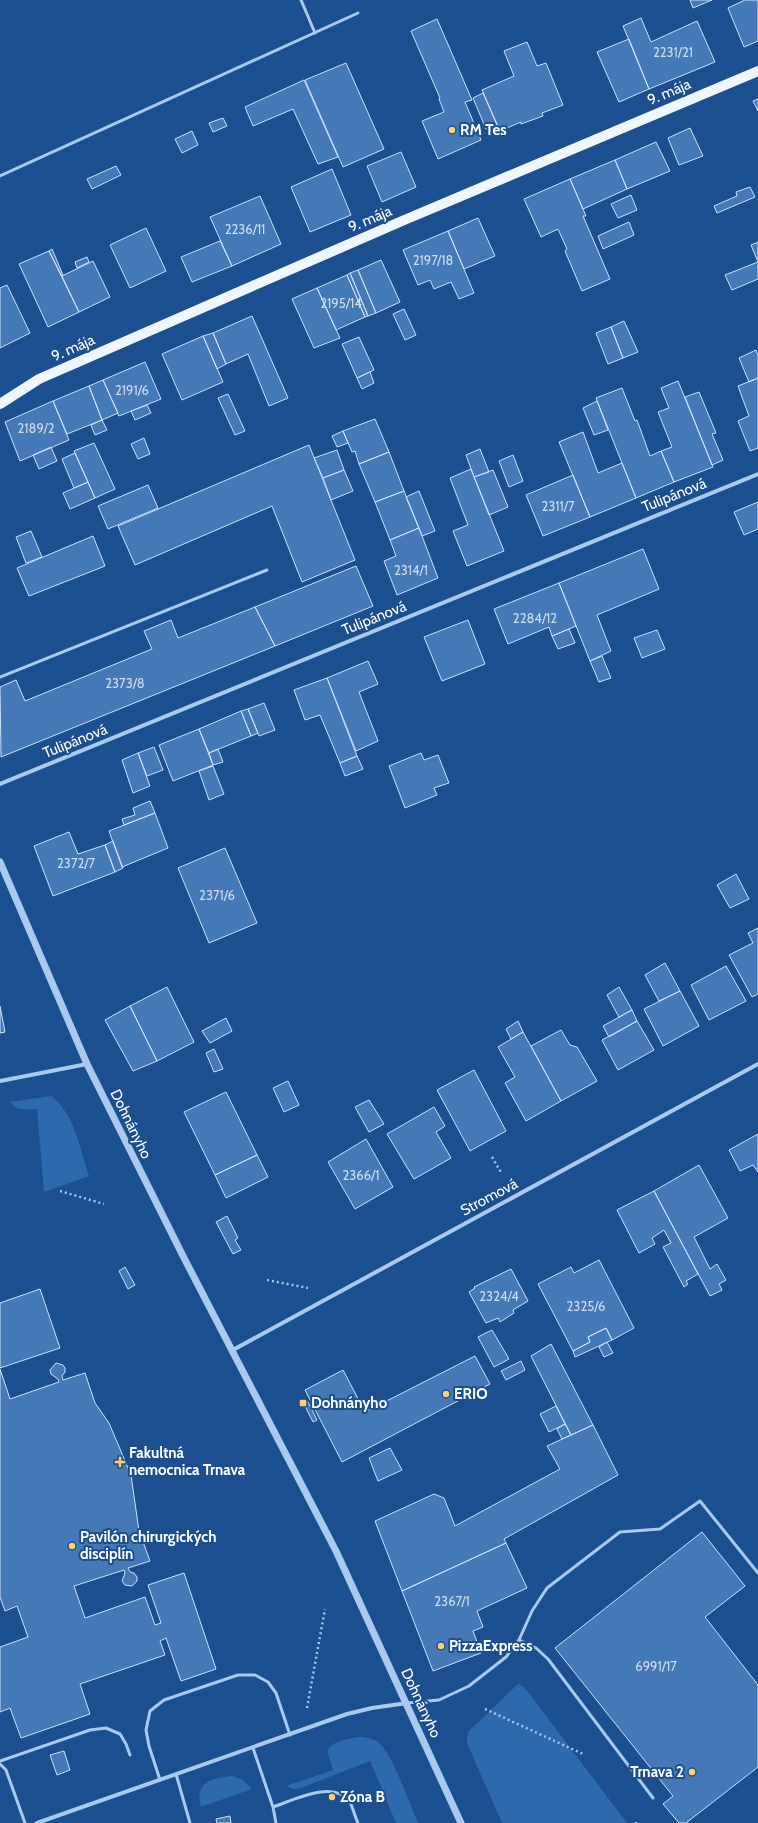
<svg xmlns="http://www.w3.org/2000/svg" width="758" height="1823" font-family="Cabin,sans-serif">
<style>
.green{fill:#2e69ad}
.building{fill:#4478b7;stroke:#cfe3fa}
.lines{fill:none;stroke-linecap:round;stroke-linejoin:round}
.path{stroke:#a9c9ee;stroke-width:2.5;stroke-dasharray:2 3;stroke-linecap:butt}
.service{stroke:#a9c9ee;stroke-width:3}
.minor{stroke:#a9c9ee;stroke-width:4}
.tertiary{stroke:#a9c9ee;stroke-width:7}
.primary{stroke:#f0f6ff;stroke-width:10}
.poi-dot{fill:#ffd166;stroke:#1b4f8f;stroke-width:1.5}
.labels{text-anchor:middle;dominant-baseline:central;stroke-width:4;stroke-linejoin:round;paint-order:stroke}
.number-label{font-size:13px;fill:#d0dded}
.street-label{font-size:15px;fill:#fff;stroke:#1b4f8f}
.poi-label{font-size:15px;font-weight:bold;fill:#fff;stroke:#1b4f8f;text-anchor:start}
</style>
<rect width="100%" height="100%" fill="#1b4f8f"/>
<!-- green -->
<path class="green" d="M51,1096C75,1114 80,1149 89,1176L44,1192L37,1109C26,1109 18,1112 10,1102Z
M518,1684L525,1688L627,1823H502L467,1743V1737L469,1731Z
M360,1737C368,1738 374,1738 380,1744C392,1754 411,1807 418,1823H396L370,1761L301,1788L294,1789L286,1786L333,1770C332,1765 329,1759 328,1754C326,1741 352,1738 360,1737Z
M232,1776L243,1780L252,1789L201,1807C194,1783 211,1778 232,1776Z"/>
<!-- building -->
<path class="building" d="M690,0H712L693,8Z
M745,0H758V41L744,47L728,8Z
M641,18L651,42L697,21L715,62L649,89L623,26Z
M437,19L472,100L465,102L481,140L438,159L422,121L444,112L439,99L440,98L411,31Z
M629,39L649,89L619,102L597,52Z
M527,42L537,66L546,63L563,105L542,113L543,116L521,124V122L500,131L482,90L514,76L504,51Z
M346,63L384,149L343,167L305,80Z
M304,80L338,157L318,164L293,109L253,126L245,107Z
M483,93L497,125L486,129L473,98Z
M758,99V111L753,101Z
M223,118L227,126L213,132L209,123Z
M690,128L703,156L679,165L668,138Z
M192,131L198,145L182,153L175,139Z
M656,142L670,171L627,189L615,160Z
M401,152L416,187L382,202L367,166Z
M615,160L627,189L583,209L570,179Z
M116,166L121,175L92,189L87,179Z
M332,169L351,215L310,232L291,187Z
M570,179L586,216H583L610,279L582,291L565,251L567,249L558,229L541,237L524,199Z
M750,187L755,197L717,213L714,206L737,196L736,192Z
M631,195L637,210L618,218L611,204Z
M260,196L281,244L232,266L210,217Z
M478,218L495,256L464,269L448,231Z
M629,222L634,235L603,249L598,236Z
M146,228L166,271L130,288L110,245Z
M448,231L474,293L459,299L451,282L434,289L430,280L418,285L403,250Z
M220,241L232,266L192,282L181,257Z
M758,242V262L751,245Z
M52,249L63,275L62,276L49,251Z
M49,251L79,312L48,327L19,264Z
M87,257L89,262L77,268L75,262Z
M381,260L400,302L376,313L358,270Z
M93,261L110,297L79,312L62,276Z
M758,262V279L732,290L725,275Z
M358,270L376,313L368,316L350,273Z
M350,273L368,316L365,317L347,275Z
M347,275L365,317L336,330L317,288Z
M7,285L30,333L0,348V288Z
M317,288L340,338L314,348L292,299Z
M404,309L416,335L405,340L393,314Z
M252,316L288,398L269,406L248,354L226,364L213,333Z
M624,321L638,352L623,358L611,327Z
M611,327L623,358L608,364L596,333Z
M213,333L226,364L217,369L203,336Z
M203,336L223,382L182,400L162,354Z
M359,337L374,370L357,378L342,344Z
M756,350L758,356V378L749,382L739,358Z
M145,362L161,399L119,416L103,380Z
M370,372L374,383L362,389L357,378Z
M758,378V448L750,451L738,421L749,416L738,386Z
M103,380L118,413L102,420L89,386Z
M678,381L713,467L674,482L661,451L672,447L658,412L669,408L661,388Z
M89,386L102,420L67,434L53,401Z
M622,388L635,421L637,420L650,456L661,451L674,482L636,498L596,398Z
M699,392L716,433L712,434L723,460L712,465L685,397Z
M228,394L245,431L235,435L218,398Z
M53,401L69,440L20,461L5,422Z
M597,401L608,430L594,435L583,408Z
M147,405L151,413L135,420L131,411Z
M375,419L389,452L359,464L355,451L352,452L343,431Z
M102,420L107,430L95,435L91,425Z
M343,431L348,443L337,447L332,436Z
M583,432L598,473L622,463L636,498L590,517L559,442Z
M144,438L150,454L138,459L131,444Z
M94,443L115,489L95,498L74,451Z
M309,445L355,560L302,582L272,506L135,565L118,526Z
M51,447L57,461L39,469L33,455Z
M480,449L489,472L474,477L466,455Z
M337,450L344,470L323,478L314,458Z
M389,452L404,491L375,502L359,464Z
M75,453L88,482L74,488L62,459Z
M513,455L523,481L509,487L499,461Z
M471,469L504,551L467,566L453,531L468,525L450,478Z
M344,470L353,491L331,500L323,478Z
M493,470L508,507L489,515L474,477Z
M573,475L590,517L543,536L526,495Z
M88,482L95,498L70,509L63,493Z
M148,485L158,508L108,529L98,506Z
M404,491L419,528L390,540L375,502Z
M419,491L435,531L422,536L406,497Z
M758,502V529L744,535L734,512Z
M419,528L438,578L397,595L384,561L396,556L390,540Z
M31,531L42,557L26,563L16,537Z
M93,536L105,566L29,596L17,568Z
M643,549L659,589L597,615L611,651L590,661L559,583Z
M356,566L373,606L275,646L255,607Z
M559,583L576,626L552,636L549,627L508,644L494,609Z
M255,607L275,646L1,757L0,687L16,680L25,701L152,649L144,631L171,620L178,638Z
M468,620L485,664L442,681L424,637Z
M569,629L575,643L558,649L552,636Z
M657,630L665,649L642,658L634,638Z
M602,656L611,678L599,682L590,661Z
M368,661L378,684L359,692L378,741L356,751L327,678Z
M327,678L357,756L340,763L320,715L305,720L294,690Z
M264,703L275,730L259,736L248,709Z
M248,709L258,733L251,736L241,711Z
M241,711L251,736L209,753L199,729Z
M199,729L213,765L173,781L159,745Z
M154,747L163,770L147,776L138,753Z
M218,749L223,762L213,765L209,753Z
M138,753L150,786L133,793L122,760Z
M421,753L424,760L438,755L449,783L434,788L437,795L405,808L389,766Z
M357,756L363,769L345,776L340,763Z
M213,766L224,794L209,800L199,771Z
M150,801L155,813L124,825L122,819L135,815L133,808Z
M155,813L168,848L122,867L109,831Z
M69,832L78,854L105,845L115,872L53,896L34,846Z
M113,841L123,868L115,872L105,845Z
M225,848L257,923L209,943L178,868Z
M736,874L749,899L730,908L717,885Z
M758,928V994L752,997L729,955L753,943L748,933Z
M665,963L680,991L659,1001L645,975Z
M726,966L746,1001L709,1020L691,985Z
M167,987L194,1042L157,1061L130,1006Z
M619,987L632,1010L619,1017L607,995Z
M680,991L699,1026L663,1046L644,1009Z
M0,1006L5,1032L0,1033Z
M130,1006L157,1061L133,1071L105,1020Z
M632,1010L637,1021L609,1037L603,1026Z
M226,1018L232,1031L210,1043L202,1031Z
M518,1021L523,1032L511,1039L506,1029Z
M637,1021L654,1050L618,1070L602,1040Z
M561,1030L570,1045L577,1047L597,1081L561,1101L531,1046Z
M523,1032L561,1101L526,1121L505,1083L515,1077L498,1047Z
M214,1049L223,1069L214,1072L206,1053Z
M474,1070L506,1131L470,1151L437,1090Z
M288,1081L299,1105L284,1112L273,1088Z
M226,1092L257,1155L215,1175L184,1112Z
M369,1100L384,1124L369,1132L355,1107Z
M434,1107L445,1126L436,1132L451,1158L414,1179L387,1134Z
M758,1134V1172L753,1165L740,1171L729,1150Z
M366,1139L393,1187L355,1209L328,1162Z
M257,1155L268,1177L226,1198L215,1175Z
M699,1165L728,1218L694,1237L710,1269L717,1264L726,1280L719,1284L722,1290L710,1296L654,1191Z
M654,1191L698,1274L686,1281L688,1284L684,1287L663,1247L671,1243L664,1230L652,1238L655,1244L639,1253L617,1210Z
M227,1216L238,1238L235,1240L241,1250L233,1254L216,1222Z
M599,1260L634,1328L612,1340L606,1328L588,1337L590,1342L573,1351L538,1284L571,1267L574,1273Z
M125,1267L135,1285L128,1289L119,1271Z
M511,1269L528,1301L513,1310L514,1313L500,1322L498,1318L486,1323L469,1292L475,1288L474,1287Z
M40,1289L60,1348L0,1368V1303Z
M606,1328L612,1340L575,1357L573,1351L590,1342L588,1337Z
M492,1330L509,1359L494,1367L478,1337Z
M607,1342L613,1353L604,1357L599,1347Z
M551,1344L593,1425L571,1435L531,1356Z
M475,1356L490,1384L342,1462L305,1390L343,1370L365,1412Z
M521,1361L525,1370L506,1380L501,1371Z
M56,1363L63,1365L65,1368V1372L62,1376L63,1380L85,1373L95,1403L109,1423L131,1475L139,1531L150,1561L128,1568L130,1572L134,1573L137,1577V1581L132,1586L125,1585L122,1581L125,1573L124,1570L74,1586L85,1618L145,1597L155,1625L161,1623L148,1585L184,1573L216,1669L181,1681L166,1638L160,1641L165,1655L80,1684L90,1714L21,1738L10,1708L0,1712V1647L28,1637L17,1606L5,1611L0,1597V1369L10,1399L59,1382L58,1379L51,1374L50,1370Z
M308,1402L317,1420L313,1422L304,1404Z
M556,1406L565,1424L549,1432L540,1414Z
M565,1424L571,1435L562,1439L557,1429Z
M593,1425L618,1475L504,1539L506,1543L402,1591L375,1521L434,1494L444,1498L455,1526L560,1469L547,1446Z
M390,1448L402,1470L378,1481L369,1458Z
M702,1532L745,1586L705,1617L758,1685V1767L686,1823H679L663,1804L673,1796L555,1648Z
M506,1543L527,1588L477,1611L483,1627L473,1631L481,1653L433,1671L402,1591Z
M64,1751L70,1770L57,1775L50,1755Z
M230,1816L231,1823H217L216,1819Z"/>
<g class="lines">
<!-- path -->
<path class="path" d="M492,1157L502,1174
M60,1191L104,1204
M267,1280L308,1288
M307,1708L325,1609
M485,1709L583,1754
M636,1822V1823"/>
<!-- service -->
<path class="service" d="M301,0L315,33
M0,176L358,13
M0,677L267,570
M519,1640L536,1648L548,1659L653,1798
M407,1703L439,1700L469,1686L506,1657L519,1640L532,1611L547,1588L620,1532L660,1529L700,1501L758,1573
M253,1748L273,1807L276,1823
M0,1761L90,1730L106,1728L120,1734L126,1744L130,1755
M0,1764L6,1770L25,1823
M176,1774L190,1823
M160,1780L149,1746L146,1730L150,1711L164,1700L238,1675H255L268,1682L276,1693L290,1735
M273,1807C294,1800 334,1779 350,1802C353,1808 355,1817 358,1823"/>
<!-- minor -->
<path class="minor" d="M0,784L758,474
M0,1081L87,1064
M231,1351L758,1064
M37,1823L347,1714L372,1708L407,1703"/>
<!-- tertiary -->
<path class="tertiary" d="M0,862L87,1064L183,1256L336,1551L461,1823"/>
<!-- primary -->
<path class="primary" d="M0,404L39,379L402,221L758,71"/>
</g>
<!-- markers -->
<g class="poi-dot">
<circle cx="452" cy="130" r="4"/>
<circle cx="446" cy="1394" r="4"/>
<rect x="299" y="1399" width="8" height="8" rx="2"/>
<path d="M118 1456h4v4h4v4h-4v4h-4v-4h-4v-4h4z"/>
<circle cx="72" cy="1546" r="4"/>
<circle cx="441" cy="1646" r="4"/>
<circle cx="692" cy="1772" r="4"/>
<circle cx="332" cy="1797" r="4"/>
</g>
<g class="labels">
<!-- number labels -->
<g class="number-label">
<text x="673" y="52">2231/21</text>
<text x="245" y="229">2236/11</text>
<text x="433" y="260">2197/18</text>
<text x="341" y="303">2195/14</text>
<text x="132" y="390">2191/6</text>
<text x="36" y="428">2189/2</text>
<text x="558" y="506">2311/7</text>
<text x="411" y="570">2314/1</text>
<text x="535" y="618">2284/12</text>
<text x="125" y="683">2373/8</text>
<text x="76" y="863">2372/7</text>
<text x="217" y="895">2371/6</text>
<text x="361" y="1175">2366/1</text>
<text x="499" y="1296">2324/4</text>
<text x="586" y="1306">2325/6</text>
<text x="452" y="1601">2367/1</text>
<text x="656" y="1666">6991/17</text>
</g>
<!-- street labels -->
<g class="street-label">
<text transform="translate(669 92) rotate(-23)">9. mája</text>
<text transform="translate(370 219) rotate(-23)">9. mája</text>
<text transform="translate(73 348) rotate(-24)">9. mája</text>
<text transform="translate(674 495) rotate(-22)">Tulipánová</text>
<text transform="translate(374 618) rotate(-22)">Tulipánová</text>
<text transform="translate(75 741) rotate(-22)">Tulipánová</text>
<text transform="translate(131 1124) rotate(64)">Dohnányho</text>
<text transform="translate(489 1197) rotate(-28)">Stromová</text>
<text transform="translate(421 1703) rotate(65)">Dohnányho</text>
</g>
<!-- poi labels -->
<g class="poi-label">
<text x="460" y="130">RM Tes</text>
<text x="454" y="1394">ERIO</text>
<text x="311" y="1403">Dohnányho</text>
<text x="129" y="1453">Fakultná<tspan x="129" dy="17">nemocnica Trnava</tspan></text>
<text x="80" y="1537">Pavilón chirurgických<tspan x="80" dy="17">disciplín</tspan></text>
<text x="449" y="1646">PizzaExpress</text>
<text x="684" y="1772" text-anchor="end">Trnava 2</text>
<text x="340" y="1797">Zóna B</text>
</g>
</g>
</svg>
